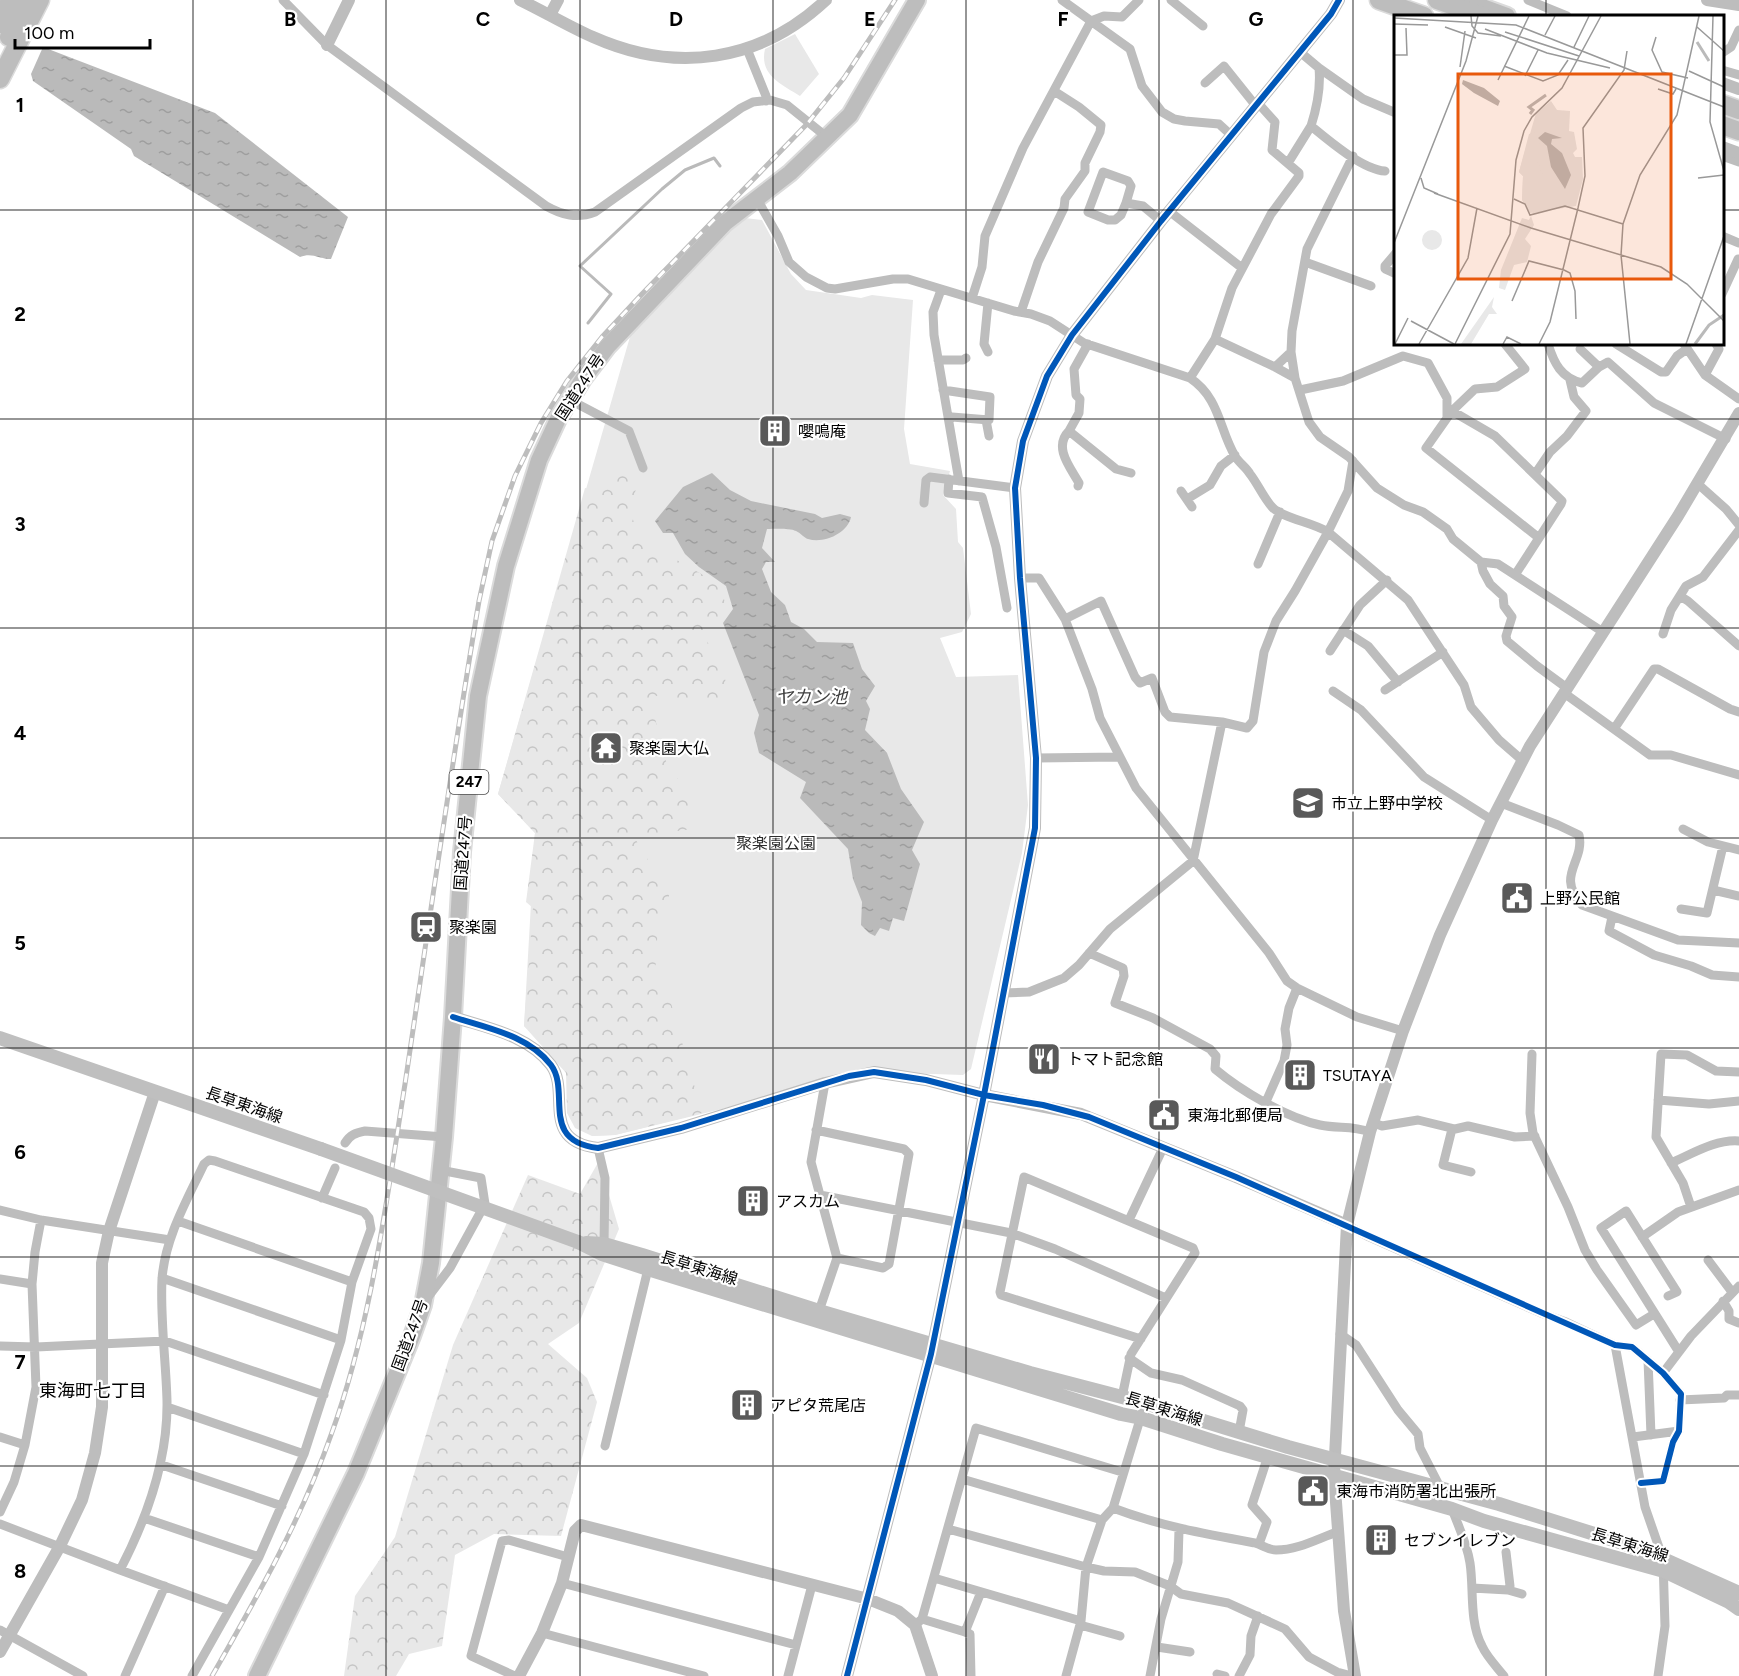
<svg xmlns="http://www.w3.org/2000/svg" width="1739" height="1676" font-family="Figtree,'Noto Sans JP',sans-serif">
<style>
.green{fill:#e8e8e8}
.forest{fill:url(#forest-crowns)}
.water{fill:url(#water-ripples)}
.lines{fill:none;stroke-linecap:round;stroke-linejoin:round}
.stream{stroke:#bababa;stroke-width:3}
.trunk-casing{stroke:#dbdbdb;stroke-width:20}
.motorway-casing{stroke:#dbdbdb;stroke-width:21}
.minor{stroke:#bdbdbd;stroke-width:9}
.tertiary{stroke:#bdbdbd;stroke-width:12}
.secondary{stroke:#bfbfbf;stroke-width:14}
.trunk{stroke:#bdbdbd;stroke-width:16}
.motorway{stroke:#bdbdbd;stroke-width:18}
.rail-casing{stroke:#bdbdbd;stroke-width:5}
.rail{stroke:#fff;stroke-width:3;stroke-dasharray:9;stroke-linecap:butt}
.secondary-bridge{stroke:#bfbfbf;stroke-width:14}
.cycleway-casing{stroke:#fff;stroke-width:10}
.cycleway{stroke:#0057b8;stroke-width:6}
.grid{fill:none;stroke:#000;stroke-width:1.5;stroke-opacity:0.55}
.labels{text-anchor:middle;dominant-baseline:central;stroke-width:4.5;stroke-linejoin:round;paint-order:stroke}
.shield{fill:#fff;stroke:#4c4c4c;stroke-width:1.5}
.shield-label{font-size:15px;font-weight:bold;fill:#000}
.street-label{font-size:16px;fill:#000;stroke:#fff}
.poi-label{font-size:16px;fill:#000;stroke:#fff;text-anchor:start}
.park-label{font-size:16px;fill:#2d2d2d;stroke:#fff}
.water-label{font-size:18px;font-style:italic;fill:#3e3e3e;stroke:#fff}
.neighbourhood-label{font-size:18px;fill:#000;stroke:#fff}
.inset-river{fill:none;stroke:#bababa;stroke-width:3}
.inset-road{fill:none;stroke:#999;stroke-width:1.5}
.view{fill:#e8590c;fill-opacity:0.15;stroke:#e8590c;stroke-width:3}
.inset-edge{fill:none;stroke:#000;stroke-width:3}
.grid-label{font-size:20px;text-anchor:middle;font-weight:bold;fill:#000;stroke:#fff;stroke-width:4.5;stroke-linejoin:round;paint-order:stroke}
</style>
<defs>
<pattern id="forest-crowns" width="20" height="18" patternUnits="userSpaceOnUse" patternTransform="scale(1.5)"><rect width="20" height="18" fill="#e8e8e8"/><path d="M2 6a3 3 0 1 1 6 0M12 15a3 3 0 1 1 6 0" fill="none" stroke="#c5c5c5"/></pattern>
<pattern id="water-ripples" width="26" height="14" patternUnits="userSpaceOnUse" patternTransform="scale(1.5)"><rect width="26" height="14" fill="#bababa"/><path d="M2 4q2-2 4 0t4 0M15 11q2-2 4 0t4 0" fill="none" stroke="#9e9e9e"/></pattern>
</defs>
<rect width="100%" height="100%" fill="#fff"/>
<!-- green -->
<path class="green" d="M795,34L819,74L800,96C781,84 759,75 765,49Z
M745,218L762,220L791,274L806,290L861,298L872,295L913,300L904,429L910,464L950,471L943,495L956,509L958,542L963,548L971,614L962,632L940,638L956,677L1018,675L1028,805L1022,853L971,1069L963,1075L874,1072L615,1135L592,1136L566,1073L524,1026L535,833L498,794L636,316Z"/>
<!-- forest -->
<path class="forest" d="M634,473L636,488L631,512L638,538L719,584C729,612 732,622 706,640L722,664L729,698L677,701L667,691L650,699L667,765L688,792L692,829L634,837L653,868L668,883L670,910L658,925L655,976L669,996L702,1113L615,1135L592,1136L575,1128L567,1113L566,1073L558,1054L524,1026L533,908L526,902L535,833L498,794L585,488L603,490L614,475Z
M599,1161L619,1229L579,1323L548,1344L587,1378L597,1402L561,1536L494,1534L455,1555L442,1646L409,1654L396,1676H344L355,1596L395,1537L453,1345L528,1175L580,1194Z"/>
<!-- water -->
<path class="water" d="M43,47L215,113L348,217L331,259C319,259 312,252 300,257L134,156L131,149L33,81L31,74Z
M712,473L730,490L751,501L815,514L822,518L840,514L851,517C848,533 824,544 808,539C804,538 801,533 796,531C789,528 776,529 767,529L762,548L775,562H766L762,569L771,592L785,605L791,622L804,629L817,642L853,643L862,669L875,686L866,701L870,709L865,730L887,753L901,789L924,822L912,850L920,864L904,921L893,918L889,931L880,928L875,936L869,933L861,925L862,902L853,879L848,849L800,798L806,782L759,753L754,733L759,715L723,623L733,609L726,586L699,567L685,554L673,533H663L655,521L683,487Z"/>
<g class="lines">
<!-- stream -->
<path class="stream" d="M588,323L611,294L580,266L662,189L685,170L714,158L720,166"/>
<!-- trunk casing -->
<g class="trunk-casing">
<path id="trunk" d="M1466,1L1507,16
M257,1676L356,1473L412,1336L423,1305L431,1263L444,1137L453,1017L462,852L478,696L506,566L539,460L558,419L583,379L608,346L725,223L790,173L850,115L917,0"/>
</g>
<!-- motorway casing -->
<g class="motorway-casing">
<path id="motorway" d="M1379,0L1424,16
M1437,0L1482,16
M0,24L10,0
M9,37L24,0
M0,79L40,0
M1722,104L1739,110
M1722,125L1739,131"/>
</g>
<!-- minor -->
<path class="minor" d="M283,0L327,45L546,206C562,215 577,219 595,212L741,108L753,102L770,100L787,105L828,138
M1062,0L1091,21L1104,16L1122,17L1139,0
M1171,0L1203,26
M1528,0L1567,16
M747,49L766,96V101
M1300,52L1319,68C1321,89 1317,107 1311,126
M1722,53L1731,47L1739,30
M1319,68L1363,99L1396,113
M1722,70L1739,75
M1205,83L1224,66L1256,106
M1722,156L1739,162
M1288,163L1311,126C1328,140 1363,170 1385,171
M757,199L778,236L789,262L806,277L827,288L835,289L893,279H908L1014,311L1031,314L1050,321L1084,343L1190,378C1220,398 1219,429 1235,456C1239,463 1246,467 1250,474C1258,484 1264,499 1273,508C1283,518 1314,523 1328,532L1408,600L1464,685L1471,707L1499,740L1523,761
M1126,203L1131,186L1128,181L1103,172L1088,212L1108,220H1115L1121,215L1126,203L1143,206L1161,221
M1169,211L1242,268
M1722,236L1739,243
M1396,253L1385,266V269L1396,274
M1305,262L1371,286
M941,290L933,312L934,335L959,481
M1722,294L1738,259
M972,298L982,267L985,236L1023,148L1091,21L1130,49L1142,86L1162,112L1174,119L1185,121L1219,124L1231,135
M988,303L984,344L988,352
M1021,312L1038,262L1064,208L1065,199L1085,171V163L1100,132L1101,125L1079,107L1054,91
M1215,339L1275,367L1295,378L1309,422L1320,437L1349,457L1377,488L1404,505L1423,512L1447,529L1453,539L1481,562L1498,564L1603,632
M1088,344L1074,369L1076,395L1080,399L1079,413L1069,431L1116,469L1131,473
M1548,344C1554,363 1561,378 1582,383L1599,367
M1616,344L1661,372H1666L1677,356L1687,349
M1684,344L1705,375L1739,399
M1580,349L1599,367L1608,362L1654,403L1726,439
M1291,352L1295,378
M938,360H963L966,358
M1275,367L1291,352L1292,331L1307,249L1353,156
M1705,375L1719,349L1716,344
M1190,378L1215,339L1232,288L1271,214L1299,176V173L1272,150L1275,122L1258,103
M943,390L990,397L989,420L952,417L949,421
M1300,390L1343,381L1403,356L1428,363L1447,398V418
M570,400L629,431L643,468
M1452,411L1475,389L1497,387L1525,369L1505,344
M986,420L989,436
M1069,431C1053,447 1070,467 1079,483L1078,486
M1535,474L1550,452L1567,436L1586,411L1574,397L1570,380
M949,479L948,493L982,497L996,547L1007,608
M1698,484L1726,509L1739,525
M1181,491L1192,507
M1187,499L1210,485L1221,466L1235,455
M924,503L926,480L930,477L1015,488
M1481,562L1483,571L1490,584L1503,596L1504,606L1512,617L1506,636L1507,641L1537,666L1567,688
M1258,564L1280,512
M1515,575L1561,504L1562,501L1495,436L1452,411L1426,448L1539,538
M1020,578H1039L1065,619L1092,689L1100,718L1136,788L1269,953L1287,981L1297,988L1357,1017L1403,1031
M1680,596L1688,601L1739,646
M1065,619L1101,601L1135,677L1140,683L1152,678L1165,712L1170,717L1222,722L1247,728L1253,721L1264,652L1276,621L1295,591L1328,532L1348,491L1353,461
M1343,630L1368,646L1398,682
M1663,634L1671,610L1686,586L1703,577L1739,530
M1330,651L1360,605L1387,580
M1385,690L1443,652
M1333,691L1361,710L1424,777L1492,820
M1564,693L1650,755H1671L1739,775
M1614,729L1654,669H1658L1730,709L1739,712
M1036,758L1119,757
M1501,803L1558,825L1579,835C1585,862 1555,875 1582,905L1678,940L1739,943
M1683,829L1708,842L1739,850
M1713,890L1739,896
M1681,909L1707,913L1723,846
M1612,917L1609,931L1654,955L1691,966L1712,975L1739,977
M1089,953L1123,968L1124,976L1115,1003L1153,1018L1210,1049L1216,1056L1215,1069C1241,1091 1287,1118 1320,1125C1339,1129 1351,1125 1370,1132
M1003,993L1029,992L1064,978L1079,965L1110,929L1193,861L1222,722
M1532,1054L1530,1113L1533,1133L1568,1207L1585,1250L1597,1270L1636,1325L1654,1314
M1658,1100L1709,1104L1739,1101
M1265,1104L1284,1061L1287,1045L1285,1029L1289,1008L1297,988
M1374,1123L1382,1126L1418,1120L1455,1129L1468,1126L1515,1137L1535,1136
M1452,1129L1443,1165L1471,1172
M816,1130L904,1149L909,1154L889,1264L883,1268L837,1258
M345,1143C350,1135 355,1133 365,1131L444,1137
M598,1148L605,1178L604,1244
M1671,1163C1692,1154 1716,1139 1739,1141
M820,1195L1011,1233L1055,1249L1166,1298
M322,1198L335,1168
M1691,1207L1683,1183L1656,1137L1661,1054L1687,1055L1716,1071L1739,1072
M0,1210L41,1220L170,1240
M1129,1220L1163,1148
M178,1221L352,1282
M1347,1225L1369,1237L1541,1313L1566,1322L1615,1345L1632,1347L1663,1373L1681,1394L1679,1431L1673,1442L1663,1481L1641,1483
M1642,1237L1678,1212L1739,1190
M1708,1260L1732,1292
M162,1278L341,1340
M0,1279L32,1284
M1668,1296L1677,1292L1626,1211L1601,1228L1679,1352
M428,1297L450,1268L485,1204L481,1178L440,1170
M1723,1301L1729,1311V1319L1739,1323
M819,1311L837,1258L811,1162L825,1083
M1340,1334L1356,1345L1398,1410L1418,1434L1420,1448L1440,1487
M1615,1345L1645,1507L1663,1559L1665,1626L1658,1676
M0,1346L36,1347L165,1341L324,1395
M1129,1358L1151,1373L1182,1380L1240,1406L1243,1410L1239,1432
M1648,1360L1651,1435
M1663,1373L1691,1336L1739,1286
M1122,1397L1131,1354L1195,1253L1193,1248L1024,1177L1000,1292L1001,1295L1141,1339
M1680,1400L1724,1398L1727,1395H1739
M167,1407L304,1454
M0,1437L25,1445
M1633,1437L1679,1431
M605,1446L648,1269
M162,1465L282,1506
M962,1479L1102,1520
M1113,1508C1160,1526 1205,1534 1255,1543C1262,1545 1269,1550 1276,1550C1298,1550 1317,1539 1337,1532
M1452,1509C1459,1528 1467,1543 1470,1563C1474,1589 1469,1622 1482,1646C1487,1657 1496,1666 1504,1676
M0,1512L14,1482L25,1445L36,1387L32,1284L35,1252L41,1220
M144,1518L259,1557
M0,1524L120,1570L229,1610
M948,1529L1086,1567L1104,1571L1135,1572L1170,1586L1181,1594L1228,1603L1285,1629L1309,1657L1337,1672L1352,1676
M1259,1544L1267,1522L1252,1505L1268,1456
M1506,1552L1510,1586L1508,1590
M120,1570C147,1518 168,1461 167,1401C166,1361 160,1319 162,1279C165,1238 187,1200 204,1164L209,1160L215,1161L364,1212L369,1218L371,1229L352,1282L341,1340L304,1454L259,1557L192,1676
M934,1578L1081,1621
M562,1583L796,1645
M1472,1588L1508,1590L1522,1594
M922,1619L965,1632L981,1592
M915,1625L922,1619L976,1428L1122,1472
M1080,1625L1120,1636
M0,1630L83,1676
M965,1632L970,1634L971,1676
M542,1633L704,1676
M1157,1647L1190,1652
M1217,1674L1225,1676
M125,1676L165,1586
M515,1676L471,1656L502,1541L509,1540L568,1557
M788,1676L812,1585
M1066,1676L1081,1621L1086,1567L1102,1520L1113,1508L1145,1403
M1150,1676L1161,1619L1178,1562L1179,1530
M1239,1676L1250,1655L1251,1636L1258,1616"/>
<!-- tertiary -->
<path class="tertiary" d="M520,0C545,12 568,26 593,37C676,74 760,62 826,0
M1707,0L1739,5
M550,15L558,0
M327,45L349,0
M1722,83L1739,89
M1722,147L1739,153
M453,1017C487,1028 528,1035 551,1065C571,1092 539,1141 598,1148L681,1128L825,1083L874,1072L926,1080L984,1095L1081,1114L1236,1177L1347,1225
M0,1652L60,1546L82,1500L95,1453L102,1407V1263L109,1231L155,1092
M519,1676L542,1633L562,1583L575,1531L581,1525L868,1599L898,1611L915,1625L932,1676
M847,1676L931,1354L984,1095L1035,828L1036,758L1020,578L1015,488L1023,441L1047,376L1072,335L1161,221L1331,14L1339,0
M1355,1676L1344,1611L1334,1475L1347,1225L1370,1132L1403,1031L1440,935L1492,820L1530,746L1678,516L1739,413"/>
<!-- secondary -->
<path class="secondary" d="M0,1038L321,1149
M578,1242L602,1254L648,1269L1121,1414L1141,1418L1222,1444L1452,1509L1484,1521L1664,1571L1729,1602L1739,1609
M586,1243L604,1244L642,1255L819,1311L1030,1373L1145,1403L1288,1447L1499,1504L1620,1542L1663,1559L1739,1593"/>
<!-- trunk -->
<use href="#trunk" class="trunk"/>
<!-- motorway -->
<use href="#motorway" class="motorway"/>
<!-- rail casing -->
<g class="rail-casing">
<path id="rail" d="M212,1676C257,1597 301,1520 331,1435C372,1322 386,1202 405,1084C429,923 452,761 479,601L492,541L515,476L541,423L567,381L602,337L641,295L807,124L844,78L895,0"/>
</g>
<!-- rail -->
<use href="#rail" class="rail"/>
<!-- secondary-bridge -->
<path class="secondary-bridge" d="M321,1149L578,1242"/>
<!-- cycleway casing -->
<g class="cycleway-casing">
<path id="cycleway" d="M453,1017C487,1028 528,1035 551,1065C571,1092 539,1141 598,1148L681,1128L849,1076L874,1072L926,1080L984,1095L1043,1105L1089,1117L1236,1177L1615,1345L1632,1347L1663,1373L1681,1394L1679,1431L1673,1442L1663,1481L1641,1483
M847,1676L931,1354L984,1095L1035,828L1036,758L1020,578L1015,488L1023,441L1047,376L1072,335L1161,221L1331,14L1339,0"/>
</g>
<!-- cycleway -->
<use href="#cycleway" class="cycleway"/>
</g>
<!-- grid -->
<path class="grid" d="M193,0V1676M386,0V1676M580,0V1676M773,0V1676M966,0V1676M1159,0V1676M1353,0V1676M1546,0V16M0,210H1396M1722,210H1739M1546,344V1676M0,419H1739M0,628H1739M0,838H1739M0,1048H1739M0,1257H1739M0,1466H1739"/>
<!-- icons -->
<defs>
<g id="building-square" transform="scale(1.725)"><rect x="-9" y="-9" width="18" height="18" rx="4" fill="#595959" stroke="#fff"/><path d="M-4-6H4V6H1V3H-1V6H-4ZM-2.5-4.3h1.7v1.8h-1.7ZM.8-4.3h1.7v1.8H.8ZM-2.5-1h1.7V.8h-1.7ZM.8-1h1.7V.8H.8Z" fill="#fff"/></g>
<g id="temple-square" transform="scale(1.725)"><rect x="-9" y="-9" width="18" height="18" rx="4" fill="#595959" stroke="#fff"/><path d="M0-6L5-2H3V0L6.5 2.5H4V6H1.5V3h-3V6H-4V2.5H-6.5L-3 0V-2H-5Z" fill="#fff"/></g>
<g id="school-square" transform="scale(1.725)"><rect x="-9" y="-9" width="18" height="18" rx="4" fill="#595959" stroke="#fff"/><path d="M0-5L7-2L0 1L-7-2ZM-4 1L0 2.5L4 1V4Q0 6-4 4Z" fill="#fff"/></g>
<g id="civic-square" transform="scale(1.725)"><rect x="-9" y="-9" width="18" height="18" rx="4" fill="#595959" stroke="#fff"/><path d="M-.6-6.5H3V-4.5H.6V-3L4-1V1h2V6H-6V1h2V-1L-.6-3ZM-1.2 2.5V6h2.4V2.5Z" fill="#fff"/></g>
<g id="station-square" transform="scale(1.725)"><rect x="-9" y="-9" width="18" height="18" rx="4" fill="#595959" stroke="#fff"/><path d="M-3-6H3Q5-6 5-4V2Q5 4 3 4L4.5 6H3L1.5 4h-3L-3 6H-4.5L-3 4Q-5 4-5 2V-4Q-5-6-3-6ZM-3.5-4v3h7v-3ZM-3.5 1v1.5H-2V1ZM2 1v1.5H3.5V1Z" fill="#fff"/></g>
<g id="restaurant-square" transform="scale(1.725)"><rect x="-9" y="-9" width="18" height="18" rx="4" fill="#595959" stroke="#fff"/><path d="M-5-6h1v4h1v-4h1v4h1v-4h1v5L-1.5 .5V6h-2V.5L-5-1ZM5-6V6H3V1.5H1.5Q1.5-4 5-6Z" fill="#fff"/></g>
</defs>
<g fill-rule="evenodd">
<use href="#building-square" x="775" y="431"/>
<use href="#temple-square" x="606" y="748"/>
<use href="#school-square" x="1308" y="803"/>
<use href="#civic-square" x="1517" y="898"/>
<use href="#station-square" x="426" y="927"/>
<use href="#restaurant-square" x="1044" y="1059"/>
<use href="#building-square" x="1300" y="1075"/>
<use href="#civic-square" x="1164" y="1115"/>
<use href="#building-square" x="753" y="1201"/>
<use href="#building-square" x="747" y="1405"/>
<use href="#civic-square" x="1313" y="1491"/>
<use href="#building-square" x="1381" y="1540"/>
</g>
<g class="labels">
<!-- shield labels -->
<rect class="shield" x="449.5" y="770" width="39" height="24" rx="4.5"/>
<g class="shield-label">
<text x="469" y="782">247</text>
</g>
<!-- street labels -->
<g class="street-label">
<text transform="translate(580 387) rotate(-57)">国道247号</text>
<text transform="translate(463 853) rotate(-86)">国道247号</text>
<text transform="translate(244 1105) rotate(19)">長草東海線</text>
<text transform="translate(699 1268) rotate(17)">長草東海線</text>
<text transform="translate(410 1335) rotate(-70)">国道247号</text>
<text transform="translate(1164 1409) rotate(17)">長草東海線</text>
<text transform="translate(1630 1545) rotate(17)">長草東海線</text>
</g>
<!-- poi labels -->
<g class="poi-label">
<text x="798" y="431">嚶鳴庵</text>
<text x="629" y="748">聚楽園大仏</text>
<text x="1331" y="803">市立上野中学校</text>
<text x="1540" y="898">上野公民館</text>
<text x="449" y="927">聚楽園</text>
<text x="1067" y="1059">トマト記念館</text>
<text x="1323" y="1075">TSUTAYA</text>
<text x="1187" y="1115">東海北郵便局</text>
<text x="776" y="1201">アスカム</text>
<text x="770" y="1405">アピタ荒尾店</text>
<text x="1336" y="1491">東海市消防署北出張所</text>
<text x="1404" y="1540">セブンイレブン</text>
</g>
<!-- park labels -->
<g class="park-label">
<text x="776" y="843">聚楽園公園</text>
</g>
<!-- water labels -->
<g class="water-label">
<text x="811" y="697">ヤカン池</text>
</g>
<!-- neighbourhood labels -->
<g class="neighbourhood-label">
<text x="93" y="1391">東海町七丁目</text>
</g>
</g>
<!-- overview -->
<g transform="translate(1394 15)">
<rect width="330" height="330" fill="#fff"/>
<path d="M157,86L163,95L176,96L175,116L180,117L183,134L179,138L181,142H188L189,164L182,191L139,198L128,185L129,161L125,157L142,98ZM28 225a10 10 0 1 1 20 0a10 10 0 1 1-20 0ZM100,282L98,292L103,299H95L77,329H67Z" fill="#e8e8e8"/>
<path d="M141,117L142,125L153,134V145H143L149,161L142,162L150,196L136,198L128,185L129,161L125,157L135,119ZM137,201L140,210L131,224L137,231L133,247L120,250L111,275L105,273L107,255L128,203L135,205Z" fill="#e8e8e8"/>
<path d="M69,65L90,73L106,86L104,91L80,78L68,69ZM151,117L168,123L158,124L157,129L168,138L177,160L171,174L157,152L153,131L144,123Z" fill="#bababa"/>
<path class="inset-river" d="M303,27L315,46M136,99L139,95L135,92L152,80M301,329L315,310L330,300"/>
<path class="inset-road" d="M77,1L78,11L84,18L107,21M319,1L316,107L330,156M0,3L122,10L330,92M0,9L34,10M51,12L82,23M303,12L330,36M91,14L153,38L216,53M111,17L185,41M151,20L161,1M262,22L258,35L268,57L294,63M180,32L195,1M0,40H13L12,13M110,51L149,66L164,60L174,45M66,52L71,16M295,56L330,72M131,61L144,35M104,65L135,1M264,74L279,79L282,74M27,163L30,173L44,179M304,163L330,160M40,178L137,213L267,252L293,269L330,306M120,184L131,189L136,200L171,191L229,209M0,228L72,46L84,1M118,286L135,246L170,255L176,258L181,276L182,304M17,306L60,329M1,329L14,303M25,329L74,243L83,193M61,329L116,219L122,145L130,116L138,102L168,73L207,1M109,329L113,322L127,329M145,329L156,307L184,193L191,161L189,113L230,55L233,36M236,329L227,240L229,209L246,160L283,100L305,1M292,329L330,221"/>
<path class="view" d="M64,59H277V264H64Z"/>
<rect width="330" height="330" class="inset-edge"/>
</g>
<g class="grid-label">
<text x="290" y="26">B</text>
<text x="483" y="26">C</text>
<text x="676" y="26">D</text>
<text x="870" y="26">E</text>
<text x="1063" y="26">F</text>
<text x="1256" y="26">G</text>
<text x="20" y="112">1</text>
<text x="20" y="321">2</text>
<text x="20" y="531">3</text>
<text x="20" y="740">4</text>
<text x="20" y="950">5</text>
<text x="20" y="1159">6</text>
<text x="20" y="1369">7</text>
<text x="20" y="1578">8</text>
</g>
<!-- scale -->
<path d="M15 39v9h135v-9" fill="none" stroke="#000000" stroke-width="3"/>
<text x="24" y="39" font-size="18" fill="#000000" stroke="#ffffff" stroke-width="4.5" paint-order="stroke">100 m</text>
</svg>
